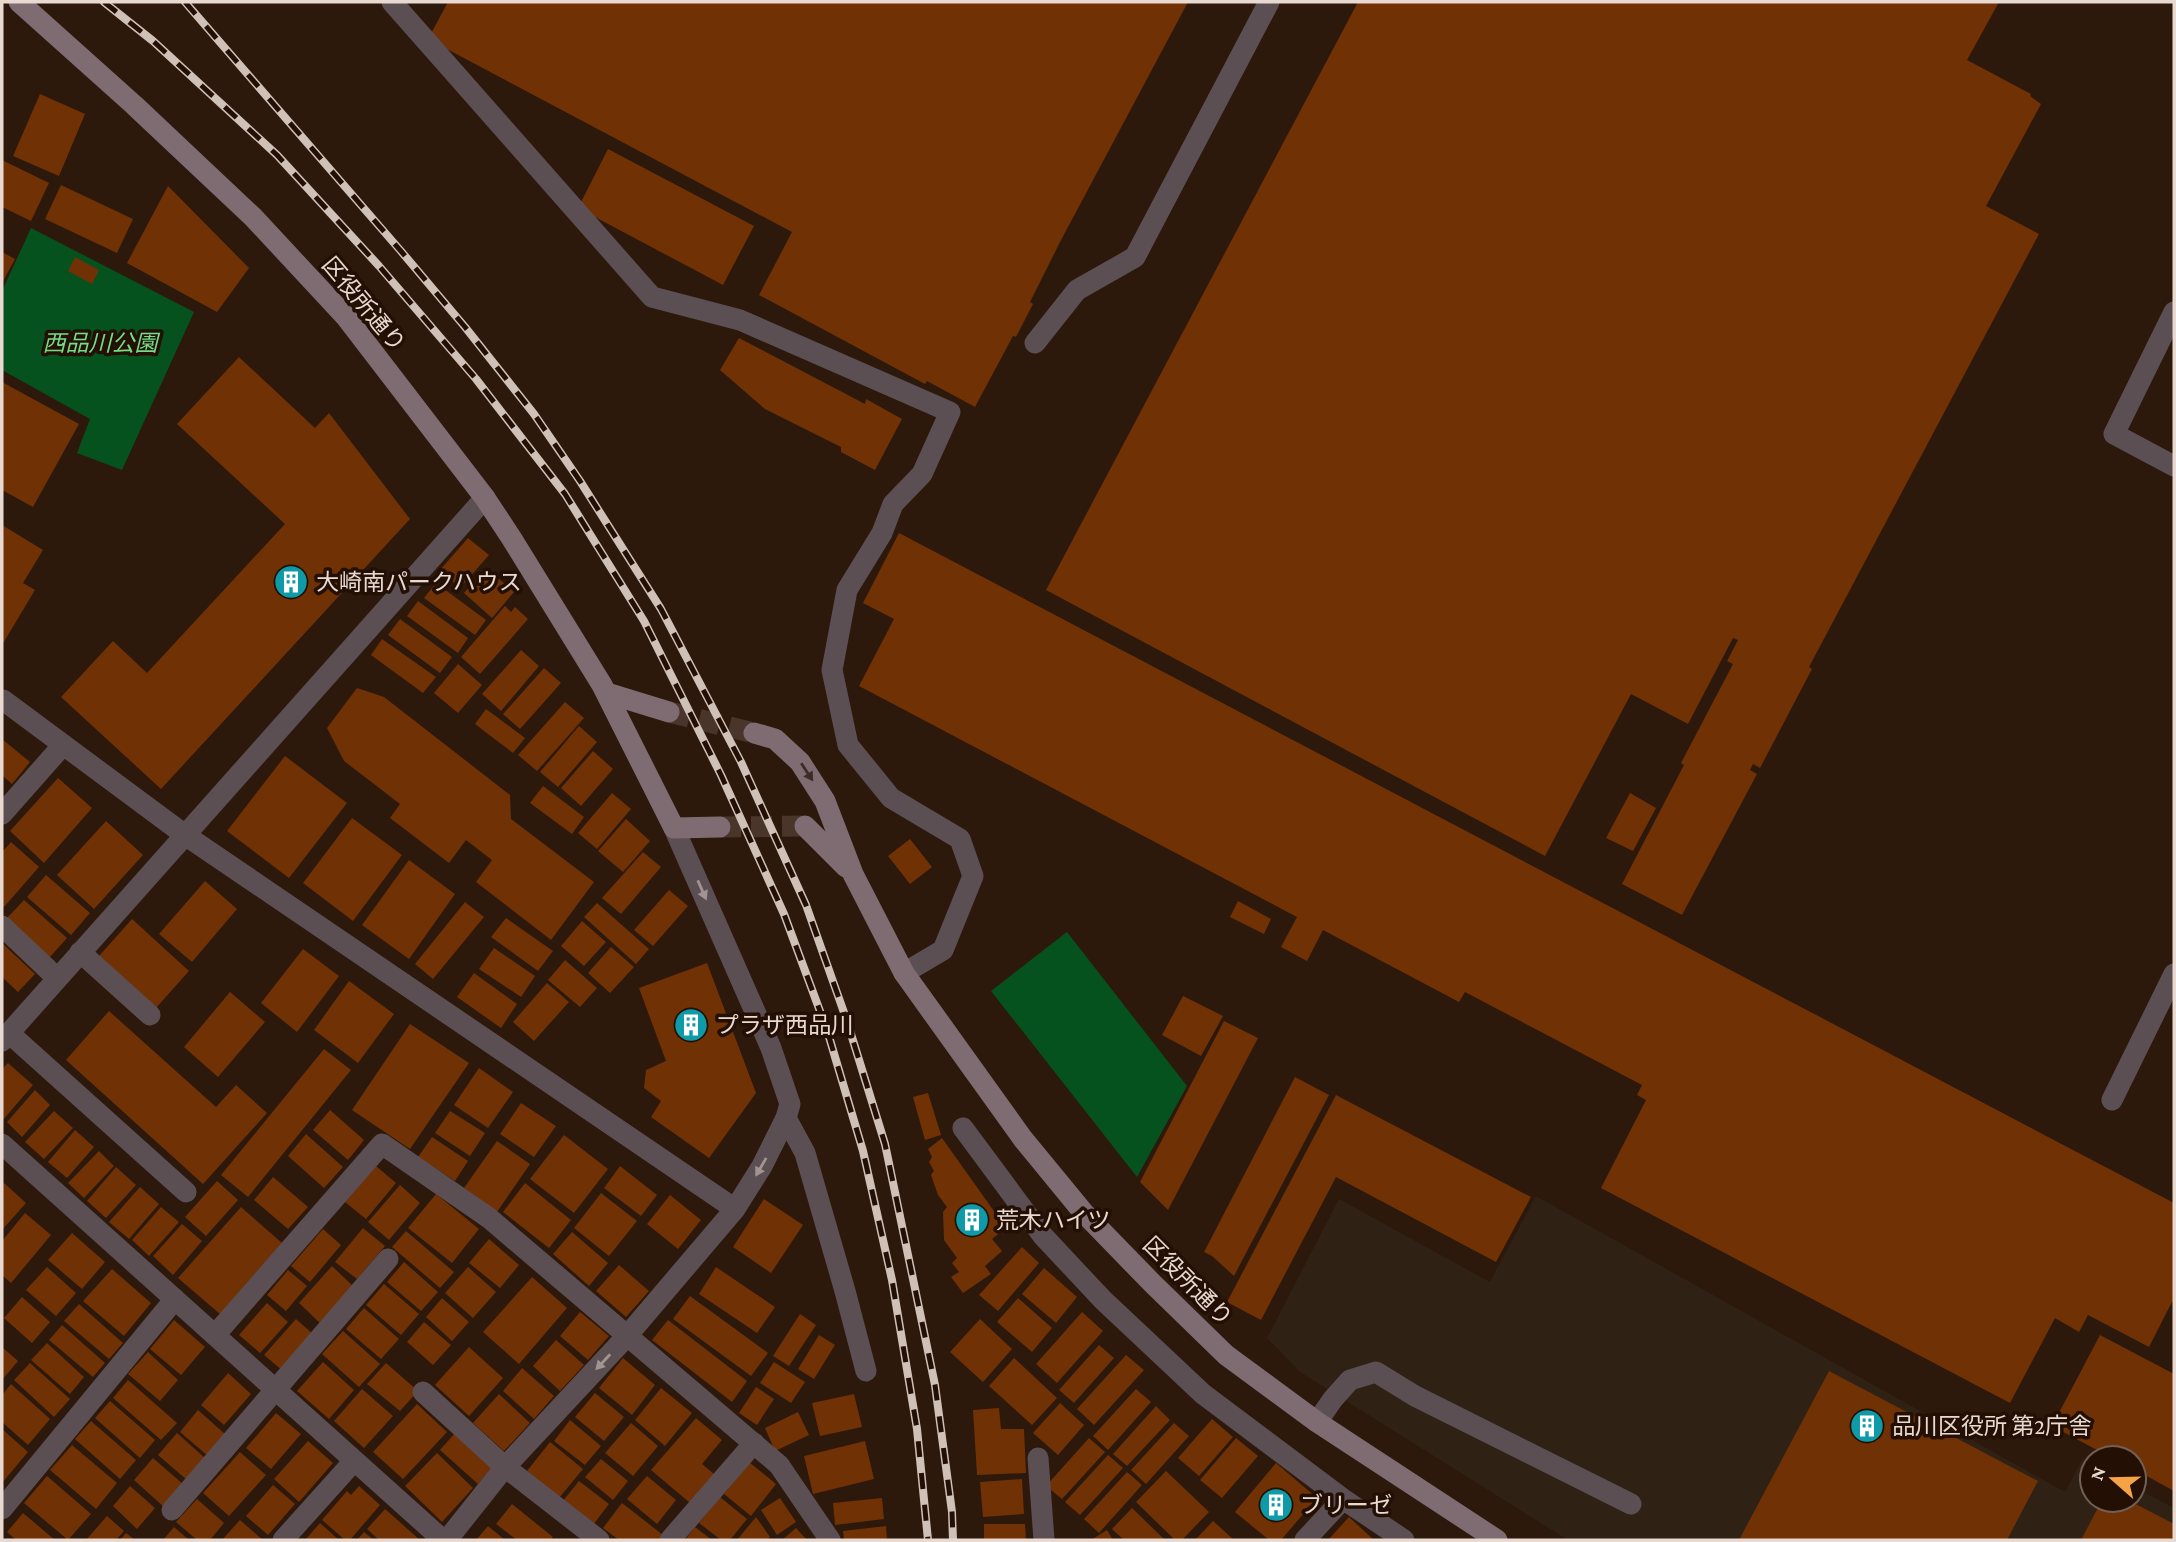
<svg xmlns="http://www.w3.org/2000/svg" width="2176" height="1542" font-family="'Crimson Pro','Noto Sans JP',serif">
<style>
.commercial{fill:#2f2215}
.green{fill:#06521e}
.building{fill:#703105}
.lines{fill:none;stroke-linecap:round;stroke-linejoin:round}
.secondary-tunnel{stroke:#49352a;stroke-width:21;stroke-dasharray:21 10;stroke-linecap:butt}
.lane{stroke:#5c4f54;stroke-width:21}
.street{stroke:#5c4f54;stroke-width:21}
.secondary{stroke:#7f6b72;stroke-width:21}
.rail-casing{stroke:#d0c1b8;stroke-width:8}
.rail{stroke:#230f04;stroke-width:5;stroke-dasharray:16;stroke-linecap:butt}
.oneway{fill:#3f2b25}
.oneway2{fill:#a29492}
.labels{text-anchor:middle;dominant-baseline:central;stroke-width:7;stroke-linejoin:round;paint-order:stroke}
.street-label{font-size:23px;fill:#e8d9d1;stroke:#230f04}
.park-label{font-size:23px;font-style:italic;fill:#73dd85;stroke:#230f04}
.poi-label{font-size:23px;fill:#e8d9d1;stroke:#230f04;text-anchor:start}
</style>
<rect width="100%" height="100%" fill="#2d180c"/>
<!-- commercial -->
<path class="commercial" d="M1536,1196L2065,1492L2082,1460L2092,1465V1500H2134V1487L2174,1508V1540H1568L1300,1372L1267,1338L1339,1199L1490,1282Z"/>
<!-- green -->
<path class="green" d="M31,228L194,312L122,470L77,453L90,419L2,370V291Z
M1067,932L1187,1086L1137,1177L991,991Z"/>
<!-- building -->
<path class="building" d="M448,2H1188L1060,242L1030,302L1033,304L1016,337L1013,336L975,407L927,381L925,384L759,295L792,232L428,39Z
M1358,2H1999L1967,60L2031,94L2030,96L2041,104L1986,206L2039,234L1809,667L1812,669L1760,768L1753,764L1750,770L1757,774L1682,915L1622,884L1684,765L1681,763L1733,664L1727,661L1738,640L1733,638L1688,724L1631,694L1545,856L1046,590Z
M40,94L85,114L59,176L13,156Z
M608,149L754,226L723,285L578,208Z
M2,160L49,183L31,221L2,207Z
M61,185L133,219L117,253L45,219Z
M168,186L249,268L217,312L127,263Z
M2,252L15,259L2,283Z
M75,257L99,270L92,284L68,271Z
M739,338L865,404L866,399L902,419L875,470L841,452V447L765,409L720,370Z
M239,357L315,428L329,413L410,519L161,789L61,697L113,641L147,673L285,524L177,424Z
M2,382L79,424L33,507L2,490Z
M2,525L43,550L23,583L35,590L2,645Z
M899,533L2174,1203V1298L2149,1347L2088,1315L2079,1332L2055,1318L2010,1403L1601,1188L1646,1100L1637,1095L1642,1085L1465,992L1459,1002L1323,930L1307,961L1281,947L1297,917L859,686L894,619L863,603Z
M468,538L489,555L460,588L440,570Z
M486,568L514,592L492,618L464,593Z
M436,583L486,620L475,635L424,598Z
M418,601L468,638L458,653L407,616Z
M505,606L511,612L515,607L528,619L480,674L461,657Z
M400,619L452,657L440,673L388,635Z
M382,639L436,677L423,693L371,655Z
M521,650L539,666L501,711L482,694Z
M458,664L482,685L458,713L434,693Z
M544,668L561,683L520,729L503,714Z
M357,688L384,697L510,795L511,819L594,882L551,940L476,882L492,860L466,840L449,863L390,818L400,804L344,761L327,728Z
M565,702L584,718L537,771L518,755Z
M486,709L525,738L513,753L475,724Z
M579,726L597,742L558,787L540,772Z
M2,739L30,762L12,784L2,775Z
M593,751L613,769L581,806L561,788Z
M285,756L347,803L289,878L227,831Z
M58,778L92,808L44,863L10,831Z
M543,786L584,817L572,834L530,803Z
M612,793L631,809L597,849L578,833Z
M1630,793L1656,808L1633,851L1606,838Z
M352,818L402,855L353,921L303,883Z
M626,819L650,841L623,872L598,851Z
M106,821L143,855L94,909L57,875Z
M910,839L932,867L910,884L888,856Z
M11,842L39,867L4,907L2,905V852Z
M643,852L661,867L621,914L602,898Z
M409,860L455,894L409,959L362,925Z
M46,875L90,913L71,935L27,897Z
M205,881L237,909L192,962L159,934Z
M669,890L688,906L653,946L634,930Z
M24,900L67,938L49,958L6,919Z
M1238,901L1271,919L1264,934L1230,917Z
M465,902L484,917L433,979L415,964Z
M597,903L649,949L636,964L584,917Z
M506,918L553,951L538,971L491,937Z
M132,919L189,971L156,1008L99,956Z
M582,921L606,942L584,966L561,946Z
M2,943L35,974L18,992L2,977Z
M611,947L634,967L610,993L588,973Z
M494,948L535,976L521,997L479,969Z
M303,949L339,976L297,1032L261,1003Z
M565,960L597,988L580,1007L548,980Z
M707,963L756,1093L709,1158L651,1117L661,1101L644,1088L646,1070L666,1061L639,988Z
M474,973L517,1004L501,1028L457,997Z
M349,981L394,1014L358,1063L314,1030Z
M547,983L569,1002L534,1041L513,1022Z
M230,992L265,1022L218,1077L184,1047Z
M1183,996L1223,1016L1201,1056L1162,1035Z
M109,1011L216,1107L236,1085L267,1113L203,1184L66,1060Z
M1224,1021L1258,1038L1168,1210L1140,1182Z
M410,1024L469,1063L410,1149L352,1110Z
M324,1049L351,1070L248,1197L221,1175Z
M8,1063L33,1085L2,1121V1069Z
M479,1068L513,1092L488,1128L454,1105Z
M1295,1077L1329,1095L1234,1276L1212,1256L1204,1252Z
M35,1090L50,1105L22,1137L7,1122Z
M928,1093L941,1135L925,1140L913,1097Z
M1336,1095L1531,1197L1496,1262L1336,1177L1261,1320L1227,1302Z
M521,1103L556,1126L534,1157L500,1134Z
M330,1110L364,1140L348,1160L313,1130Z
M54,1111L73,1128L44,1159L25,1142Z
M450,1111L485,1133L470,1156L435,1133Z
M75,1130L94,1147L67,1178L48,1162Z
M306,1134L343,1167L324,1188L288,1156Z
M564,1135L608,1169L574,1213L530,1179Z
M432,1137L468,1161L455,1181L418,1157Z
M942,1138L1006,1228L992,1239L1002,1251L985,1266L991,1274L963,1293L951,1277L959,1272L952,1263L957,1258L944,1240L943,1212L947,1207L938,1195L931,1175L934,1171L929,1162L932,1157L928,1149Z
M497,1141L530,1164L497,1212L464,1188Z
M99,1151L114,1166L84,1198L68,1183Z
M376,1166L396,1183L366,1219L345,1202Z
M620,1166L657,1195L641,1216L604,1188Z
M116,1167L136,1185L106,1218L87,1201Z
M273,1177L308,1207L288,1229L254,1200Z
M217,1181L238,1200L206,1236L185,1217Z
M4,1183L26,1203L2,1230V1186Z
M525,1183L571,1220L549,1248L503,1212Z
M400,1185L420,1203L389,1240L368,1222Z
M140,1187L159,1204L129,1239L109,1222Z
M601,1193L637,1221L609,1256L574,1228Z
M436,1194L479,1229L452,1263L408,1228Z
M670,1195L701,1220L678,1249L647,1224Z
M764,1199L803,1225L771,1273L733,1247Z
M161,1207L179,1222L149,1256L132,1240Z
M241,1207L282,1243L220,1314L178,1278Z
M25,1213L51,1235L11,1283L2,1275V1241Z
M182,1224L202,1241L173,1275L153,1256Z
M363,1228L385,1246L357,1279L335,1262Z
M323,1229L341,1245L310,1282L291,1266Z
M406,1231L454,1272L440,1288L392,1247Z
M572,1232L608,1263L589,1286L553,1254Z
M72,1233L105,1262L82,1289L48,1260Z
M489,1239L519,1265L500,1288L469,1263Z
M1022,1247L1039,1263L998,1311L979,1295Z
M404,1262L438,1292L421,1311L387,1282Z
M619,1265L649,1291L626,1317L596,1291Z
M332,1266L356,1289L323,1326L299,1303Z
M47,1267L76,1293L56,1316L26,1290Z
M468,1267L496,1292L473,1318L445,1293Z
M716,1267L775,1307L757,1333L699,1294Z
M1044,1268L1077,1297L1056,1323L1022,1294Z
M112,1269L151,1303L124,1336L83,1301Z
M288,1270L307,1286L286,1311L267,1295Z
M532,1277L567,1308L519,1364L483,1332Z
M384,1284L419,1314L401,1335L366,1305Z
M690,1296L768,1353L751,1376L673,1319Z
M22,1297L50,1322L32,1343L4,1318Z
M442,1298L469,1322L452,1341L426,1317Z
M1018,1298L1052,1328L1032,1352L997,1322Z
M267,1303L288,1322L260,1353L239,1335Z
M79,1304L123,1343L109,1359L64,1321Z
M364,1308L399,1339L381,1359L346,1329Z
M580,1312L609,1336L588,1360L560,1336Z
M1082,1312L1103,1331L1057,1383L1036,1364Z
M800,1314L816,1325L789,1366L773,1356Z
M296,1319L314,1335L283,1371L264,1355Z
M980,1319L1012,1349L983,1382L950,1352Z
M174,1320L205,1347L181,1375L150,1349Z
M668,1320L747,1381L732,1402L652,1340Z
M424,1322L451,1345L433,1365L407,1342Z
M62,1325L105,1363L93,1377L49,1340Z
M343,1331L380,1364L359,1387L322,1354Z
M819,1335L835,1345L814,1379L798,1369Z
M2100,1335L2174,1374V1491L2134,1469V1458H2112L2052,1426Z
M556,1340L584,1365L560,1391L533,1366Z
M47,1343L84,1377L70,1394L31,1360Z
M1099,1345L1114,1358L1074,1403L1059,1390Z
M2,1347L18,1361L2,1380Z
M469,1347L503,1378L469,1416L435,1385Z
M148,1352L178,1380L160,1401L128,1374Z
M1126,1355L1144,1370L1094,1425L1077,1409Z
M623,1358L655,1385L632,1415L599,1388Z
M1014,1358L1057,1398L1032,1425L989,1386Z
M323,1362L354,1390L329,1419L297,1391Z
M774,1362L805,1382L791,1403L760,1383Z
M30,1363L70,1399L54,1417L14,1380Z
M386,1363L418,1391L400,1411L367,1384Z
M522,1368L554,1396L534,1419L503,1391Z
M1829,1371L2038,1481L2007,1540H1739Z
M228,1373L251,1394L224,1425L201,1405Z
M128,1380L177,1423L161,1440L113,1398Z
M11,1384L50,1419L28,1445L2,1422V1395Z
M756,1387L774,1399L757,1425L739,1413Z
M661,1388L692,1413L665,1446L635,1420Z
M362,1389L393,1416L364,1448L334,1421Z
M1136,1389L1151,1402L1108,1450L1093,1436Z
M595,1393L624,1417L604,1441L575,1417Z
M499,1394L530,1423L504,1451L473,1423Z
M854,1394L862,1427L820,1436L812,1403Z
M110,1401L155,1440L140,1458L95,1418Z
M1060,1403L1084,1425L1058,1455L1033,1433Z
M417,1404L447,1432L403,1479L373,1452Z
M1156,1406L1170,1420L1127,1466L1113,1454Z
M999,1408L1001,1429H1024L1026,1473L977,1475L973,1410Z
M198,1410L226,1435L208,1456L180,1432Z
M798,1412L809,1435L775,1451L765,1428Z
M276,1413L301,1434L271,1469L246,1448Z
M696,1418L722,1440L702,1464L714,1474L690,1503L651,1470Z
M1212,1419L1233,1437L1199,1476L1178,1458Z
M570,1420L601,1446L585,1465L554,1441Z
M91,1421L136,1460L120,1479L75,1439Z
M631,1423L658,1446L633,1476L605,1453Z
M1174,1423L1189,1436L1146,1484L1131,1470Z
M2,1429L28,1452L2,1483Z
M177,1433L206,1459L187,1480L158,1455Z
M455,1433L492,1467L478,1484L440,1450Z
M1089,1438L1105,1452L1062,1499L1046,1486Z
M1236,1438L1258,1456L1222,1498L1200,1480Z
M308,1441L333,1463L299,1502L274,1479Z
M865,1441L874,1479L813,1494L804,1456Z
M550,1442L583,1469L559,1498L527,1471Z
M72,1445L117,1483L96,1509L50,1470Z
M240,1452L266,1475L229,1516L203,1493Z
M437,1453L473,1488L442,1522L405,1486Z
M1108,1455L1123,1468L1080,1515L1065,1502Z
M153,1458L184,1485L164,1507L134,1480Z
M601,1459L628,1481L613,1500L585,1477Z
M749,1462L776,1484L751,1516L724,1494Z
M1276,1463L1317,1498L1281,1540H1269L1235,1512Z
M1166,1471L1209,1512L1182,1540H1175L1136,1502Z
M1127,1472L1142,1485L1099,1533L1084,1519Z
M47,1476L91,1514L68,1540L24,1503Z
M647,1476L676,1500L657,1524L627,1499Z
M1022,1479L1024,1514L983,1517L980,1482Z
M579,1481L609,1504L593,1525L562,1502Z
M273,1485L295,1504L268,1535L246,1516Z
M130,1486L155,1508L137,1529L113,1506Z
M359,1486L380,1505L350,1540H345L322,1520L347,1491L351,1495Z
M720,1497L747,1519L730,1540H721L699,1523Z
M780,1498L796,1522L777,1535L761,1510Z
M882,1498L884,1519L835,1525L833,1503Z
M197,1499L224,1523L210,1540H197L176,1522Z
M2102,1500H2128L2174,1524V1540H2081Z
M622,1503L663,1535L659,1540H619L603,1528Z
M512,1504L553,1537L550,1540H517L496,1524Z
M1132,1508L1165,1540H1124L1112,1529Z
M385,1509L420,1540H379L367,1529Z
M23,1513L55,1540H16L7,1532Z
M107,1516L124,1531L116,1540H86Z
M756,1517L770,1537L767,1540H737Z
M1349,1517L1374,1540H1328Z
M240,1520L263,1540H222Z
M1213,1521L1234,1540H1195Z
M320,1523L339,1540H305Z
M984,1524H1025L1026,1540H984Z
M488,1526L505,1540H476Z
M886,1526L887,1540H844L843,1531Z
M174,1527L189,1540H163Z
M695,1527L712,1540H685Z
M796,1528L807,1540H782Z
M1107,1530L1113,1540H1091Z
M364,1532L374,1540H357Z
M126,1533L135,1540H120Z"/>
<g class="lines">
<!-- secondary-tunnel -->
<path class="secondary-tunnel" d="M669,712L754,733
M720,827L805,826"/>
<!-- lane -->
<path class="lane" d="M392,2L652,297L740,320L950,412L922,474L893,504L882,533L847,590L832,670L848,745L891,798L960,839L973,876L943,950L904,973
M2174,312L2114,434L2174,466
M1035,343L1077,290L1135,257L1269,2
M2,814L63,745
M2,926L57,978
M2112,1100L2174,974
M786,1118L805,1153L845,1291L866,1371
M215,1335L382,1144L489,1218L779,1465L830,1540
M423,1392L505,1467
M1317,1422L1333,1399L1350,1380L1376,1372L1415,1396L1631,1504
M1038,1458L1044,1540
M2,1509L175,1299
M172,1510L388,1259
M283,1540L354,1461
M670,1540L754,1443"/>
<!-- street -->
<path class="street" d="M3,700L185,835L735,1209
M80,952L150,1015
M9,1033L186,1192
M2,1041L485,498
M963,1128L1043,1236L1103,1300L1203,1394L1343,1499L1404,1540
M2,1144L443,1540
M505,1467L599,1540
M447,1540L505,1467L627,1336L735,1209L762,1166L786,1118L790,1104L771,1048L674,828
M1305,1540L1343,1499"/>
<!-- secondary -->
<path class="secondary" d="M19,2L134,105L253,217L346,317L485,498L512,539L602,685L674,828L720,827
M607,693L669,712
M754,733L775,739L800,762L825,801L853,874L904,973L1023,1139L1083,1212L1152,1283L1226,1355L1317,1422L1497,1540
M805,826L846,867"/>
<!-- rail casing -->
<g class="rail-casing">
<path id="rail" d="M104,2L153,41L277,155L379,266L476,379L565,494L644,621L721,775L784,914L827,1030L863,1151L892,1280L917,1429L928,1540
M185,2L400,250L465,327L534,414L580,481L661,609L741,762L806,905L847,1021L885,1144L935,1385L952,1512L953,1540"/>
</g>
<!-- rail -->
<use href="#rail" class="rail"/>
</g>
<!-- one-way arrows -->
<defs><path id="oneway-solid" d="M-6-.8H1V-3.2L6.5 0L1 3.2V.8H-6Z" transform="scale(1.75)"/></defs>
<use class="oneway" href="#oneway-solid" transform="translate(807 772) rotate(57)"/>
<g class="oneway2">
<use href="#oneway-solid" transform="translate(702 890) rotate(66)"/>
<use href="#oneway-solid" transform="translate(761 1167) rotate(120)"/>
<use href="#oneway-solid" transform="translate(603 1362) rotate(133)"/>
</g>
<!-- icons -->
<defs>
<g id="building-disc" transform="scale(1.75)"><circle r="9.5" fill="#0f9aa8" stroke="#230f04"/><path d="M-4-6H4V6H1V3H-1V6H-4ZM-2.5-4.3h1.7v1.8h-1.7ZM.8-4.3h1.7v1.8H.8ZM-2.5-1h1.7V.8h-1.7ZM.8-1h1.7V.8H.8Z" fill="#fff"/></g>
</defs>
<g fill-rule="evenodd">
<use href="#building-disc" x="291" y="582"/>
<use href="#building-disc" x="691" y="1025"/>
<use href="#building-disc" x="972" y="1220"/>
<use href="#building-disc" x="1867" y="1426"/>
<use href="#building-disc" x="1276" y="1505"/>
</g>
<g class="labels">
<!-- street labels -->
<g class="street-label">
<text transform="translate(364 304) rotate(50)">区役所通り</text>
<text transform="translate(1188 1281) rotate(45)">区役所通り</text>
</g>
<!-- park labels -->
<g class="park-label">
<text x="100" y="343">西品川公園</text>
</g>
<!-- poi labels -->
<g class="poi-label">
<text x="316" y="582">大崎南パークハウス</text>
<text x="716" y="1025">プラザ西品川</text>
<text x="996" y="1220">荒木ハイツ</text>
<text x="1892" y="1426">品川区役所 第2庁舎</text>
<text x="1300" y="1505">ブリーゼ</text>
</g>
</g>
<!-- border -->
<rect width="2176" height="1542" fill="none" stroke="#e8d9d1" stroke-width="7"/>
<!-- north arrow -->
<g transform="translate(2113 1479) rotate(290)"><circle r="33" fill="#230f04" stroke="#726056" stroke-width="2"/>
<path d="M0-5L12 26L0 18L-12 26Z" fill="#f5a345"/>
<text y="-10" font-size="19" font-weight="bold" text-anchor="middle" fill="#e8d9d1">N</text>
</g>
</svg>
